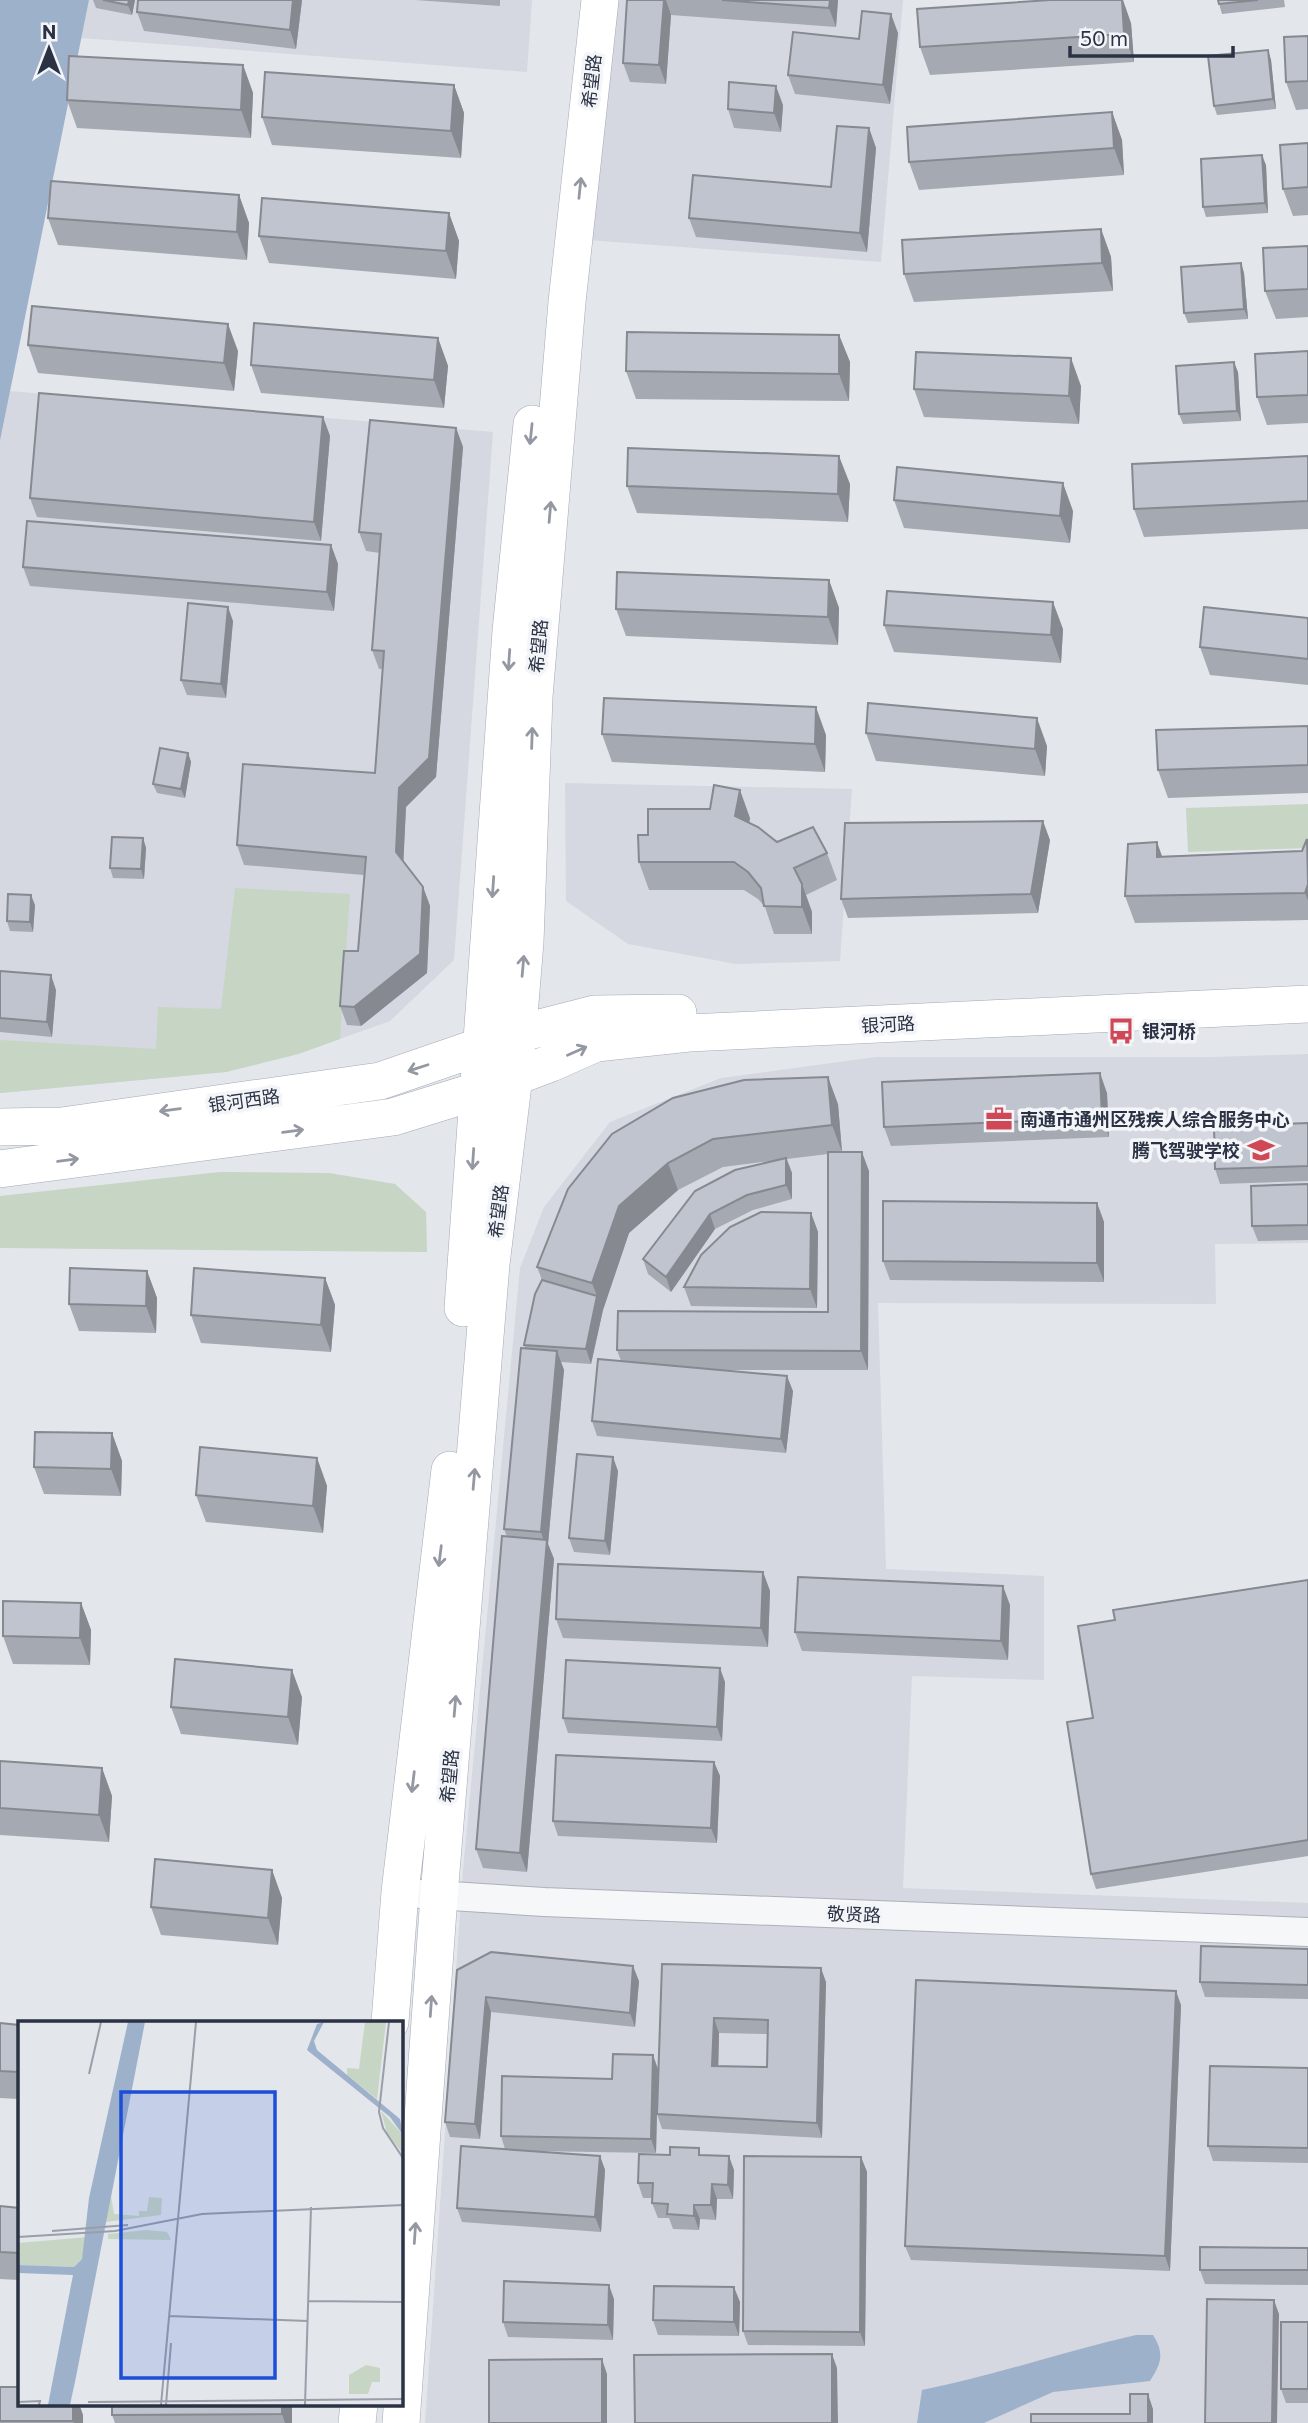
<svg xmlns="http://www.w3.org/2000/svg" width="1308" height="2423" font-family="Commissioner,'Noto Sans SC',sans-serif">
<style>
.built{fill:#d5d8e0}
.green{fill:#c7d5c4}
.water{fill:#9eb1cb}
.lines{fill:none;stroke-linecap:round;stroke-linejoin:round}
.minor-casing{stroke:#acb0b9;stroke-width:30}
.major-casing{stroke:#a2a9b7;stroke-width:38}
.minor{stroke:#f6f7f9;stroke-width:28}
.major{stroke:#fff;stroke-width:37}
.wall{fill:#a5a9b1;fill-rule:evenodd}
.shaded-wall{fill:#868990}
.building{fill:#c0c4ce;stroke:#868990;stroke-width:2;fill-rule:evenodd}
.oneway{stroke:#9498a2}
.labels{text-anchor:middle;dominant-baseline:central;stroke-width:7;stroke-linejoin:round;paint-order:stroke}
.street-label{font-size:18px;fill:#2a3244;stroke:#f3f5f8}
.poi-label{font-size:18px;font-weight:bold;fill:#2a3244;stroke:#f3f5f8;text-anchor:start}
.inset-road{fill:none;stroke:#999ea8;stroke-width:2}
.view{fill:#1d4ed8;fill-opacity:0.15;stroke:#1d4ed8;stroke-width:3.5}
.inset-edge{fill:none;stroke:#2a3244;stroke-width:3.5}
</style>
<rect width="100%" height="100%" fill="#e3e6eb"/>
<!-- built -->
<path class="built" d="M89,0H532L527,72L81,38Z
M614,0H903L881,262L588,240Z
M10,391L493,432L454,960L390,1021L298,1054L226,1072L0,1093V442Z
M565,783L852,789L840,961L736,964L628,944L566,901Z
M1308,1054V1243L1215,1244L1216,1304L878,1303L886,1569L1044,1576V1680L912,1676L903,1888L1308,1903V2423H425L463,1870L520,1268L544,1207L610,1122L721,1078L876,1057H1211Z"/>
<!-- green -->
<path class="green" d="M1308,804V848L1188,852L1186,808Z
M235,888L350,894L340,1039L298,1054L226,1072L0,1093V1040L156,1049L158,1007L221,1009Z
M220,1172L329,1173L395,1184L426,1212L427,1252L0,1248V1196Z"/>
<!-- water -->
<path class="water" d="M0,0H89L0,441Z
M1136,2335H1153C1165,2354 1161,2364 1150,2381L1053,2392L984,2423H917L922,2390C994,2376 1064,2351 1136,2335Z"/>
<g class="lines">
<!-- minor casing -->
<g class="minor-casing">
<path id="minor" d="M420,1894L544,1902L1308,1932"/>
</g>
<!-- major casing -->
<g class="major-casing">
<path id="major" d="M0,1127L62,1126L380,1081L517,1034L595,1014L678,1013
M0,1169L393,1117L477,1091L551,1063L596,1043L689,1033L1308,1004
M463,1308L511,631L532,424
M390,2022L400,1892L450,1470
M357,2423L359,2404
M401,2423L439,1896L491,1264L514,1076L525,942L534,697L567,302L600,0"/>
</g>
<!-- minor -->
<use href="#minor" class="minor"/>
<!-- major -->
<use href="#major" class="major"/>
</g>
<!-- wall -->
<path class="wall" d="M93,0H135L132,15L96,8Z
M302,0L296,49L144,31L137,12Z
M415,0H500V6Z
M627,0H838L836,27L671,15L666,84L630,82L623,63Z
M1218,0H1284L1285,7L1222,14Z
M1131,23L1134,62L930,75L920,47Z
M898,33L890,104L795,94L788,75L859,39Z
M1308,36V109L1296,110L1286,82Z
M1268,50L1271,60L1276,109L1217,115L1214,106Z
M243,65L253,93L251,138L77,128L67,100Z
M454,85L464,113L461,158L272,145L262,117Z
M783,105L781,132L734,128L728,109Z
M1112,112L1122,140L1124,175L919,190L909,162Z
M869,128L876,148L867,252L696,237L689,218L831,187Z
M1308,143V215L1293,216L1283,189Z
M1266,165L1268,213L1206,217L1203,207Z
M239,195L249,223L247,260L58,245L48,218Z
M449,213L459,241L456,279L269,263L259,236Z
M1101,229L1111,257L1113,291L914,302L904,274Z
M1308,246V317L1276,319L1265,291Z
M1241,263L1244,273L1248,319L1188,323L1184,313Z
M839,335L850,362L849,401L636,399L626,371Z
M438,338L448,366L444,408L261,393L251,365Z
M28,345L238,351L234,391L38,373Z
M1308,351V423L1267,425L1257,397Z
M1238,372L1241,421L1183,424L1179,414Z
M1081,386L1079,424L924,417L914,389Z
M323,417L330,436L321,541L37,517L30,498Z
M456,428L463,447L436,777L406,807L403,861L423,887L430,906L427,973L361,1026L347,1025L340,1006L358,951L364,875L244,865L237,845L375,773L383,669H379L372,650L380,553L366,551L359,532Z
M1308,456V529L1144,537L1134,509Z
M850,484L848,522L637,513L627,486Z
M894,500L1073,511L1070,543L904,528Z
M331,545L338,564L334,611L30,586L23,567Z
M829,580L839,608L838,645L626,636L616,609Z
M1308,618V685L1210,675L1200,647Z
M233,621L226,698L187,695L181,680Z
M884,625L1063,629L1061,663L894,652Z
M1308,726V793L1168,798L1158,770Z
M866,733L1047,746L1045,776L876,761Z
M602,734L826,735L825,772L612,762Z
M188,753L191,762L185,798L157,793L153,784Z
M710,809L750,818L749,823L777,842L827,853L837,880L806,895L812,912V934H774L765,907L758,899L744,890H649L639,862L648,835Z
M143,838L146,848L144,879L113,878L110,868Z
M1308,839V920L1135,923L1125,896L1162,856L1302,851Z
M1050,840L1038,913L848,918L841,899Z
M35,905L33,932L10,931L7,921Z
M0,971L56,990L52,1037L0,1032Z
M1107,1093L1109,1137L891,1146L884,1127Z
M838,1104L842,1152L869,1171L868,1370H718L793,1391L786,1453L597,1436L592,1421L621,1361L617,1350L828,1312V1154L787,1159L792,1173V1199L753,1210L715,1229L671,1292L648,1274L643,1259L778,1160L723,1167L678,1190L629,1233L603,1310L591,1364L561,1362L564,1370L548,1544L554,1559L527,1872L483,1868L476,1849L507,1537L504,1529L525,1348L524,1345L542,1280L537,1267L612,1134Z
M1308,1123V1181L1220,1184L1215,1169Z
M1308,1184V1240L1258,1241L1252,1226Z
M1097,1203L1104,1222V1282L890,1280L883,1261Z
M811,1213L818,1232L817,1308L691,1306L684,1287Z
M147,1271L157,1298L156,1333L79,1331L69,1304Z
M325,1278L335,1305L331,1352L201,1343L191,1315Z
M112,1433L122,1461L121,1496L44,1494L34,1467Z
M317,1458L327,1486L323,1533L206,1522L196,1495Z
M618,1471L610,1555L574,1552L569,1538Z
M763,1572L770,1591L768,1647L563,1638L556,1619Z
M1308,1580V1856L1096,1889L1091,1874L1093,1718L1115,1620Z
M81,1603L91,1630L90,1665L13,1664L3,1636Z
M1010,1605L1008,1660L802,1651L795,1632Z
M725,1682L722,1741L568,1733L563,1718Z
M302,1697L298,1745L181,1734L171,1707Z
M0,1761L102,1768L112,1796L109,1842L0,1835Z
M714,1762L720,1776L717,1843L558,1836L553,1821Z
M272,1870L282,1898L278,1945L161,1935L151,1907Z
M1308,1949V1999L1205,1997L1200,1982Z
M662,1964L826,1982L822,2138L662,2129L657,2114ZM719,2033L768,2034L767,2067L718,2066Z
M457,1970L639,1981L635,2027L491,2012L480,2139L450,2137L445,2122Z
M1181,2005L1170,2271L911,2260L905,2246Z
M0,2023L19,2025V2099L0,2098Z
M1308,2068V2163L1213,2161L1208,2146Z
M658,2069L656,2153L533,2151L600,2156L605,2170L601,2232L462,2222L457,2208L505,2149L501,2136L612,2079Z
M702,2155L734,2170L733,2199H717L716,2220L700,2219L699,2230L673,2229L669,2218H658L652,2203V2198H643L638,2183Z
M861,2157L867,2172L865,2346L748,2345L743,2331Z
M0,2206L19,2208V2280L0,2279Z
M1308,2248V2285L1205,2284L1200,2270Z
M614,2299L613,2340L508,2337L503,2322Z
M740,2302L739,2336L658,2335L653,2320Z
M1308,2322V2403H1286L1281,2389Z
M0,2387L19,2404H79L83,2415V2423H0Z
M112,2404H291L292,2408V2423H115L112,2415Z"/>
<!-- shaded-wall -->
<path class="shaded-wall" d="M129,0H135L132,15L128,5Z
M293,0H302L296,49L290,30Z
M664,0H666L671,15L666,84L659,65Z
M830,0H838L836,27L829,8Z
M1122,0H1123L1131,23L1134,62L1124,34Z
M891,14L898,33L890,104L883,85Z
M1268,50L1271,60L1276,109L1273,99Z
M243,65L253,93L251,138L241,110Z
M454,85L464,113L461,158L451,131Z
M776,86L783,105L781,132L774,113Z
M1112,112L1122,140L1124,175L1114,148Z
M869,128L876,148L867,252L860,233Z
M1262,155L1266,165L1268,213L1265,203Z
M239,195L249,223L247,260L237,232Z
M449,213L459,241L456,279L446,251Z
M1101,229L1111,257L1113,291L1102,263Z
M1241,263L1244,273L1248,319L1244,309Z
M228,324L238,351L234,391L224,363Z
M839,335L850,362L849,401L839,374Z
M438,338L448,366L444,408L434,380Z
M1071,358L1081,386L1079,424L1069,396Z
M1234,362L1238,372L1241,421L1237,411Z
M323,417L330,436L321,541L314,522Z
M456,428L463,447L436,777L406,807L403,871L396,852L399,788Z
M839,456L850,484L848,522L838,494Z
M1063,483L1073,511L1070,543L1060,516Z
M331,545L338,564L334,611L327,592Z
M829,580L839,608L838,645L828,617Z
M1053,602L1063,629L1061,663L1051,635Z
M228,607L233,621L226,698L221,684Z
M816,707L826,735L825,772L815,744Z
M1037,718L1047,746L1045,776L1035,749Z
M188,753L191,762L185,798L181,789Z
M740,790L750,818L745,844L735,816Z
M1043,821L1050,840L1038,913L1031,894Z
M143,838L146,848L144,879L141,869Z
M1157,842L1167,870L1157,857Z
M802,884L812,912V934L802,907Z
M1308,884V901L1305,893Z
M423,887L430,906L427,973L361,1026L354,1007Z
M31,895L35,905L33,932L30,922Z
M51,975L56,990L52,1037L47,1022Z
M1100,1073L1107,1093L1109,1137L1102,1118Z
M828,1077L838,1104L842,1152L832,1125Z
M862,1152L869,1171L868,1370L861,1351Z
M786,1158L792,1173V1199L786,1185Z
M668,1163L678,1190L629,1233L603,1310L591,1364L586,1349L597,1296L592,1283L619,1206Z
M1097,1203L1104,1222V1282L1097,1263Z
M811,1213L818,1232L817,1308L810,1289Z
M710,1214L715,1229L671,1292L666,1277Z
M147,1271L157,1298L156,1333L146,1306Z
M325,1278L335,1305L331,1352L321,1325Z
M557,1351L564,1370L548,1544L554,1559L527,1872L520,1853L546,1547L541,1532Z
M787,1376L793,1391L786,1453L781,1439Z
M112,1433L122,1461L121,1496L111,1469Z
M613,1457L618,1471L610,1555L605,1541Z
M317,1458L327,1486L323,1533L313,1506Z
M763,1572L770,1591L768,1647L761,1628Z
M1003,1586L1010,1605L1008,1660L1001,1641Z
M81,1603L91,1630L90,1665L80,1638Z
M720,1668L725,1682L722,1741L717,1727Z
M292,1670L302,1697L298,1745L288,1717Z
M714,1762L720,1776L717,1843L711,1828Z
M102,1768L112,1796L109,1842L99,1815Z
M272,1870L282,1898L278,1945L268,1918Z
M633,1966L639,1981L635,2027L630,2013Z
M821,1968L826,1982L822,2138L817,2123Z
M1176,1991L1181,2005L1170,2271L1165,2256Z
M486,1997L491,2012L480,2139L475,2124Z
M714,2018L719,2033L718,2080L712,2066Z
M653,2055L658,2069L656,2153L651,2139Z
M600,2156L605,2170L601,2232L595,2217Z
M729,2156L734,2170L733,2199L728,2185Z
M861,2157L867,2172L865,2346L860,2332Z
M712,2184L717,2199L716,2220L711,2205Z
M694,2205L700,2219L699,2230L694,2216Z
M609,2285L614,2299L613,2340L608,2325Z
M734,2287L740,2302L739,2336L734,2322Z
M1274,2300L1279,2314L1277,2423H1272Z
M832,2354L837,2368L838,2423H832Z
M602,2359L607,2374V2423H602Z
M1148,2394L1153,2409V2423H1148Z
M73,2404H79L83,2415V2423H74Z
M282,2404H291L292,2408V2423H285L282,2414Z"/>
<!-- building -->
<path class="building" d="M103,0H129L128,5Z
M138,0H293L290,30L137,12Z
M627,0H664L659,65L623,63Z
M722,0H830L829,8Z
M1050,0H1122L1124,34L920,47L917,9Z
M1218,0H1258L1219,4Z
M862,11L891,14L883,85L788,75L793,32L859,39Z
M1308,36V81L1286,82L1284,37Z
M1268,50L1273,99L1214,106L1208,56Z
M69,56L243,65L241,110L67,100Z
M265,72L454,85L451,131L262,117Z
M729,82L776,86L774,113L728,109Z
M1112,112L1114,148L909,162L907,127Z
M837,126L869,128L860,233L689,218L693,175L831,187Z
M1308,143V187L1283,189L1280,145Z
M1262,155L1265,203L1203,207L1201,159Z
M51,181L239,195L237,232L48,218Z
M262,198L449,213L446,251L259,236Z
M1101,229L1102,263L904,274L902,240Z
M1308,246V289L1265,291L1263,248Z
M1241,263L1244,309L1184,313L1181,267Z
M32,306L228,324L224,363L28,345Z
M254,323L438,338L434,380L251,365Z
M627,332L839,335V374L626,371Z
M1308,351V395L1257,397L1255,354Z
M916,352L1071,358L1069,396L914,389Z
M1234,362L1237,411L1179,414L1176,366Z
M39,393L323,417L314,522L30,498Z
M370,420L456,428L429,758L399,788L396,852L423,887L420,954L354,1007L340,1006L344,951H358L366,857L237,845L243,764L375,773L384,651L372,650L381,534L359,532Z
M628,448L839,456L838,494L627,486Z
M1308,456V501L1134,509L1132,464Z
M897,467L1063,483L1060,516L894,500Z
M27,521L331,545L327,592L23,567Z
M617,572L829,580L828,617L616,609Z
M887,591L1053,602L1051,635L884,625Z
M188,603L228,607L221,684L181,680Z
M1204,607L1308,618V659L1200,647Z
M604,698L816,707L815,744L602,734Z
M868,703L1037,718L1035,749L866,733Z
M1308,726V765L1158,770L1156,730Z
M160,748L188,753L181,789L153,784Z
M714,785L740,790L735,816L758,827L777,842L813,827L827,853L794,868L802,884V907L764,906L761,888L748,872L734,862H639L638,835H648V809H710Z
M1043,821L1031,894L841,899L845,823Z
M112,837L143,838L141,869L110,868Z
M1307,839L1308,884L1305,893L1125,896L1128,844L1157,842V857L1302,851Z
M8,894L31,895L30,922L7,921Z
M0,971L51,975L47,1022L0,1018Z
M1100,1073L1102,1118L884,1127L882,1082Z
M828,1077L832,1125L713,1139L668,1163L619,1206L592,1283L537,1267L568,1189L612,1134L673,1098L744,1080Z
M1308,1123V1166L1215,1169L1214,1127Z
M828,1152H862L861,1351L617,1350L618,1311L828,1312Z
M786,1158V1185L747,1195L710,1214L666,1277L643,1259L695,1191L735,1170Z
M1308,1184V1225L1252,1226L1251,1186Z
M883,1201L1097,1203V1263L883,1261Z
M761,1212L811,1213L810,1289L684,1287L701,1255L730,1227Z
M70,1268L147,1271L146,1306L69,1304Z
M194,1268L325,1278L321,1325L191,1315Z
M542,1280L597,1296L586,1349L524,1345L535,1294Z
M521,1348L557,1351L541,1532L504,1529Z
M598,1359L787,1376L781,1439L592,1421Z
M35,1432L112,1433L111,1469L34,1467Z
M200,1447L317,1458L313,1506L196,1495Z
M577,1454L613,1457L605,1541L569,1538Z
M502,1536L547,1540L520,1853L476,1849Z
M558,1564L763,1572L761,1628L556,1619Z
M798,1577L1003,1586L1001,1641L795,1632Z
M1308,1580V1840L1091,1874L1067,1722L1093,1718L1078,1626L1115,1620L1113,1610Z
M3,1601L81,1603L80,1638L3,1636Z
M175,1659L292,1670L288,1717L171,1707Z
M566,1660L720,1668L717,1727L563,1718Z
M556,1755L714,1762L711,1828L553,1821Z
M0,1761L102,1768L99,1815L0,1808Z
M155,1859L272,1870L268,1918L151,1907Z
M1201,1946L1308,1949V1985L1200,1982Z
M491,1952L633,1966L630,2013L486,1997L475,2124L445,2122L457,1970Z
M662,1964L821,1968L817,2123L657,2114ZM714,2018L768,2020L767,2067L712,2066Z
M916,1980L1176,1991L1165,2256L905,2246Z
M0,2023L19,2025V2072L0,2071Z
M613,2054L653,2055L651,2139L501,2136L502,2076L612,2079Z
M1210,2066L1308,2068V2148L1208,2146Z
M461,2146L600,2156L595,2217L457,2208Z
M670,2147L699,2148V2155L729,2156L728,2185L712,2184L711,2205H694V2216L667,2214L668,2204L652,2203L653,2183H638L639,2154L670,2155Z
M744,2156L861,2157L860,2332L743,2331Z
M0,2206L19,2208V2253L0,2252Z
M1200,2247L1308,2248V2270H1200Z
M504,2281L609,2285L608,2325L503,2322Z
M654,2286L734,2287V2322L653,2320Z
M1207,2299L1274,2300L1272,2423H1205Z
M1281,2322H1308V2389H1281Z
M832,2354V2423H635L634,2355Z
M602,2359V2423H489V2360Z
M0,2387H19V2404H73V2421H0Z
M1130,2394H1148V2423H1031V2414H1130Z
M112,2404H282V2414L112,2415Z"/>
<!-- one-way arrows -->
<defs><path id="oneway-shaft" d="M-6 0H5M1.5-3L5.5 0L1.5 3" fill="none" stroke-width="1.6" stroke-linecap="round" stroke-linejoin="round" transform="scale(1.75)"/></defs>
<g class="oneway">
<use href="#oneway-shaft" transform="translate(580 188) rotate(-84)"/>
<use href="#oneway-shaft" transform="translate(531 434) rotate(96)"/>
<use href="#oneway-shaft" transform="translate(550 512) rotate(-85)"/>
<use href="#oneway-shaft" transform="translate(509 660) rotate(94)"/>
<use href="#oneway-shaft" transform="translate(532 738) rotate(-88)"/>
<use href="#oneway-shaft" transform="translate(493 887) rotate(94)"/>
<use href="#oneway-shaft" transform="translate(523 966) rotate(-85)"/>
<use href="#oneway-shaft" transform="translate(577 1051) rotate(-24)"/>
<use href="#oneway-shaft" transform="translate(418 1068) rotate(162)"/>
<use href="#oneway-shaft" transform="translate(170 1110) rotate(172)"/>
<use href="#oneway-shaft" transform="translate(293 1131) rotate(-8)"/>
<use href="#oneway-shaft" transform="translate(473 1159) rotate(94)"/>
<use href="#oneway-shaft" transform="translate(68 1160) rotate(-8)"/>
<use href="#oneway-shaft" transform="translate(474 1479) rotate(-85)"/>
<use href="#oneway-shaft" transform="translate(440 1556) rotate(97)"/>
<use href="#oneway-shaft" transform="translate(455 1706) rotate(-85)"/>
<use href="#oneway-shaft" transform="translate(413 1782) rotate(97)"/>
<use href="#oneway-shaft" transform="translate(431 2006) rotate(-86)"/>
<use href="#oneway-shaft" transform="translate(415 2233) rotate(-86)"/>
</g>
<!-- icons -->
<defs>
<g id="bus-bare" transform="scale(2.1)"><path d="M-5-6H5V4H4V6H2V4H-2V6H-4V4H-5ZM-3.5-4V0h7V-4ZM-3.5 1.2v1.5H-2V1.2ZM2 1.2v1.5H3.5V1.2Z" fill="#d04855" stroke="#f3f5f8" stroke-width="2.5" paint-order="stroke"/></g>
<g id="office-bare" transform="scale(2.1)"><path d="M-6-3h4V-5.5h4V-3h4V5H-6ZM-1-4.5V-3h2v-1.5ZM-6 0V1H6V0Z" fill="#d04855" stroke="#f3f5f8" stroke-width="2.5" paint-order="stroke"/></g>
<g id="school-bare" transform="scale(2.1)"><path d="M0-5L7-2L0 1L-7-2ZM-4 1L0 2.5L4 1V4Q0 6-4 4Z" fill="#d04855" stroke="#f3f5f8" stroke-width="2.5" paint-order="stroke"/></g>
</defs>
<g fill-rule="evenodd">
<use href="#bus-bare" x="1121" y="1031"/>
<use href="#office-bare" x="999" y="1119"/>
<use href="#school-bare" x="1261" y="1150"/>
</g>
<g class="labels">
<!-- street labels -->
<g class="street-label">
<text transform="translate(591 81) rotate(-84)">希望路</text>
<text transform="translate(538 646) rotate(-85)">希望路</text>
<text transform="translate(888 1024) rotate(-3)">银河路</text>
<text transform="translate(244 1100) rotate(-8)">银河西路</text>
<text transform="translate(498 1211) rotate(-83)">希望路</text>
<text transform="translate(449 1776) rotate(-85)">希望路</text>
<text transform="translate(854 1914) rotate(2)">敬贤路</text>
</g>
<!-- poi labels -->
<g class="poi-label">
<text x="1142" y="1031">银河桥</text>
<text x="1020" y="1119">南通市通州区残疾人综合服务中心</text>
<text x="1240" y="1150" text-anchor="end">腾飞驾驶学校</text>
</g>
</g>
<!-- overview -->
<g transform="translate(18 2021)">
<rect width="385" height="385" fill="#e3e6eb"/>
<path d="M347,1H368L359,78L329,54V47L341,48ZM363,90L385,114V133L369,112ZM93,175L96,193L121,195V190H129L131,176L144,177L143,194L88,201ZM129,209L149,211L153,219L90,218V213ZM70,216L64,238L56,246L0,244V222ZM348,344L362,347V361H354L350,373H331V354Z" fill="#c7d5c4"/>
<path d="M110,1H127L58,356L52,384H30L55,254L0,252V244L56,246L64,238L71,177ZM306,1L296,20L299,29L382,98L385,114L372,96L289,29L299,3Z" fill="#9eb1cb"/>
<path class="inset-road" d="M371,1L361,91L365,107L385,137M71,53L83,1M34,210L110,204M0,216L97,210L184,193L385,184M291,280L385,281M151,295L290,300M0,381L22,380L21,384M70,381L385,378M143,384L178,1M148,384L153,322M287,384L293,186"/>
<path class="view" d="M103,71H257V357H103Z"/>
<rect width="385" height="385" class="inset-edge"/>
</g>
<!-- north arrow -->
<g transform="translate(49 49)" stroke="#f3f5f8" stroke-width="5" paint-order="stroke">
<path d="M0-5L12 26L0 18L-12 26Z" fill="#2a3244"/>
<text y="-10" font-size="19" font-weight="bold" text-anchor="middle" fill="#2a3244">N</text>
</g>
<!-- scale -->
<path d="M1070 46v10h163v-10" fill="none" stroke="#2a3244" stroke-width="3.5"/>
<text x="1080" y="46" font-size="21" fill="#2a3244" stroke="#f3f5f8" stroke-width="5" paint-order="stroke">50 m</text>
</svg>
